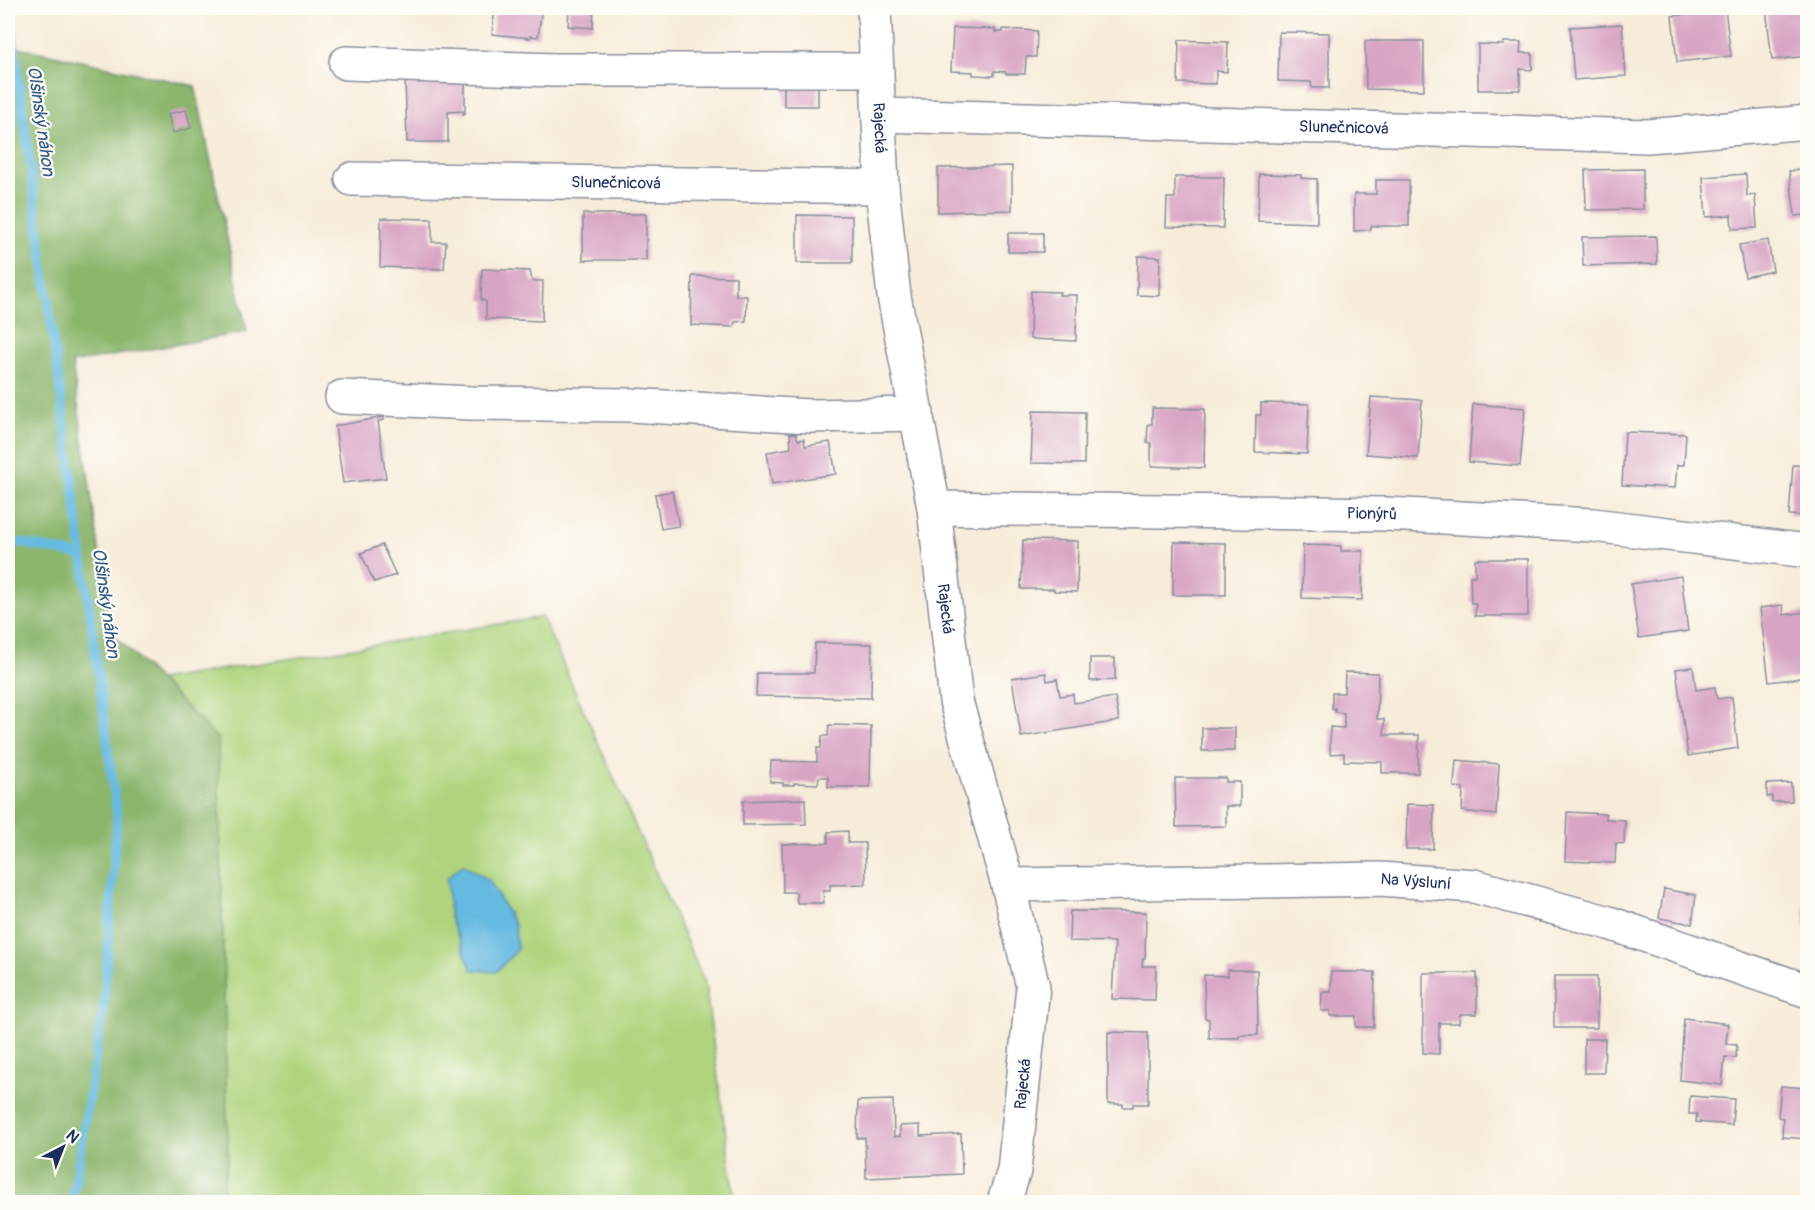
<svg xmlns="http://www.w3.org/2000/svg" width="1815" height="1210" font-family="Pangolin,sans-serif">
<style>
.green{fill:#afd47d;stroke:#65826e;stroke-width:1.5}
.forest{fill:#8bb66c;stroke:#537265;stroke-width:1.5}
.water{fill:#65bae1;stroke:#4074a0;stroke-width:1.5}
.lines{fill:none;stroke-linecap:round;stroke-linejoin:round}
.stream{stroke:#65bae1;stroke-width:9}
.building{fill:#d8a4c3}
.minor-casing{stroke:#898e9c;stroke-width:36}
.path{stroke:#898e9c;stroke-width:4;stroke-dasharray:4.5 4.5;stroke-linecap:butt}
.minor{stroke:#fff;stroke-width:33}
.labels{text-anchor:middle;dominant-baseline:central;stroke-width:4.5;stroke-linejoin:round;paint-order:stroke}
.street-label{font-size:16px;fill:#1b2f5e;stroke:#fdfcf7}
.water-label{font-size:18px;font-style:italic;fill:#315985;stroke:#fdfcf7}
</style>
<rect width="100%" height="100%" fill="#fdfcf7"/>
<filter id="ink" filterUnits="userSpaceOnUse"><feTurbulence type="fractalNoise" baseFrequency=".0167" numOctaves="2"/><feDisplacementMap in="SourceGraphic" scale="12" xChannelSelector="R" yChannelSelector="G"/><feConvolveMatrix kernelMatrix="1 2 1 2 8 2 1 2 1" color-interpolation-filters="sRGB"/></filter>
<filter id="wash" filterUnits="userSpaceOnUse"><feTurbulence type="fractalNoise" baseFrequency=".008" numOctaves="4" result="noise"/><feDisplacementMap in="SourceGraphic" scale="24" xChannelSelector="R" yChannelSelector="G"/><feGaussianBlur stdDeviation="1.35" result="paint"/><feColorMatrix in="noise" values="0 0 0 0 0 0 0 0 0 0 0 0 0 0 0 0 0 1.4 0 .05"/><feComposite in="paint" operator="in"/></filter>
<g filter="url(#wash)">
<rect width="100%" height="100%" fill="#f7ecd9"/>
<!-- green -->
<path class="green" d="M542,617L705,983L735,1202H221L228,1155L218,739L159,680Z"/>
<!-- forest -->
<path class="forest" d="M8,45L195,86L247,332L72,363L111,632L218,739L228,1155L221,1202H8Z"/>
<!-- water -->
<path class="water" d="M463,864L489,880L515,926L517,950L496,972L472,970L450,918L447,878Z"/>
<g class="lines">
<!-- stream -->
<path class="stream" d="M9,8L117,815L104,1003L72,1202
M8,540L82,556"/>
</g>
<g id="blocks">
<!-- building -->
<path class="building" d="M495,8H542L538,37L530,36V38L492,34Z
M569,8H594L593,28L568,26Z
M1781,8H1808V56L1772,60L1766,9Z
M1725,9L1731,56L1677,62L1672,16Z
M1622,24L1626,76L1574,80L1570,27Z
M953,28L995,29V32H1003V29L1037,31L1036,57H1026L1025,74H1006V72L994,71V76L973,75V72L951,71Z
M1279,32L1329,33V88H1312L1311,82L1278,81Z
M1179,40L1228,42L1227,72L1216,71V84L1178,83Z
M1365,41H1424V90L1366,89Z
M1503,42H1521L1520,53H1532V70L1520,69V90H1478V44L1504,45Z
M405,78H465V114H463V111L448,112V142H407Z
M784,84H818V106H784Z
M186,110L191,128L173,133L168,114Z
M1012,166V210L938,212V168Z
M1643,169V209L1586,210L1585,170Z
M1808,169V215L1795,216L1789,171Z
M1259,174L1301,175V178L1317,179V223L1258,221Z
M1746,174L1747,196L1755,195L1757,228L1732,229L1731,215L1706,217L1703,177Z
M1175,177H1224L1223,228L1166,227L1167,198H1175Z
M1376,180H1409V226H1371V230L1354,231V194H1376Z
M583,214H646V260H583Z
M797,215L852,216V263H797Z
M381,218L432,219V242H446L444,269L380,267Z
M1008,233H1043V252H1008Z
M1656,236L1657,264L1583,266L1582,237Z
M1768,240L1773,271L1745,277L1739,245Z
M1138,256L1160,257L1159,296L1137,295Z
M482,269L530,271L532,281H543L542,321L486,319V301L481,300Z
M692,276L736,277V296H747L746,321L735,322L734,327L691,325Z
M1031,291L1060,292L1059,295H1077L1076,341L1030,339Z
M1371,397L1422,400L1418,458L1366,454Z
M1261,403L1309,404L1307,454L1255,452L1256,415H1261Z
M1473,404L1525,408L1520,466L1469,462Z
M1152,408L1205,409L1204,468L1151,466V443L1147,442L1148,424H1152Z
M1033,411L1085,412L1084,464L1031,463Z
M384,417V420L378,421L386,478L343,483L335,426Z
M1625,432L1686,434L1684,465H1677L1675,488L1622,485Z
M796,433L798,440L804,439L805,446L830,442L836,474L772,484L767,452L791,448L790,434Z
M1793,465L1808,466V516L1789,515Z
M672,491L679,526L661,529L655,494Z
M1023,540L1078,541L1077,592L1054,591V589H1021Z
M1174,542L1226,543V595H1173Z
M382,545L396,575L374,582L361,553Z
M1303,545L1341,546V551H1363L1362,600L1302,598Z
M1475,559H1528V616H1475L1476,603H1471L1470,576H1475Z
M1681,576L1688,631L1639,638L1631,584Z
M1783,605L1784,615L1807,612L1808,677L1769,682L1760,608Z
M815,643L872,644L871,698L756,696L757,673H814Z
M1090,658H1115V680L1090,681Z
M1693,667L1696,690L1715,687L1717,699L1732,697L1738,748L1688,756L1676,669Z
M1345,672L1378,673L1377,719H1384V735H1419L1418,773H1382V762L1344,761V753L1330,754V727L1344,728V713L1335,712V708L1332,709V693H1344Z
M1046,673L1047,681L1057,679L1060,696L1073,694L1074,703L1115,697L1119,721L1021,737L1012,678Z
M829,725L871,726L870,787H828V777H819L818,784L794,783V785H783V783L770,782L771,761L817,762V748H821L822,736H828Z
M1202,728H1235V751H1202Z
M1456,760L1499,764L1496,815L1462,811L1463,788L1454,787Z
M1175,778H1226V782H1240V806H1226V826L1176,827Z
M1791,783L1792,801L1772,802V796L1767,797V784Z
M805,799L806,824L743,825V801Z
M1407,804L1434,805L1433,849H1406Z
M1567,812L1606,814V819L1625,820L1624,844L1616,843L1615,863L1565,861Z
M848,831V843H865L866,884L830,885V891H823L824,903H797L796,892H783L782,844L828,843V832Z
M1664,889L1696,895L1692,924L1659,918Z
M1808,903V932H1806L1804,904Z
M1070,911L1146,912L1145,958H1143L1142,966H1156L1155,1000L1112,999L1115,942L1069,941Z
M1228,970H1257L1258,1035H1239V1038H1209V1019L1205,1018L1204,975L1228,976Z
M1331,972H1375L1374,1027H1356V1016H1330V1011H1321L1322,992H1331Z
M1423,973H1477V1014H1460L1459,1023H1439V1054L1423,1053Z
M1554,976H1597V1028H1554Z
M1684,1018L1728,1024L1726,1044L1737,1045L1736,1058L1725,1057L1722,1085L1680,1080Z
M1108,1032L1148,1033V1104H1133V1107H1123V1104H1108Z
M1584,1039H1605L1604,1073H1584Z
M1781,1086L1807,1088L1808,1139L1782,1137L1783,1118L1778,1117Z
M1690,1096L1734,1099L1732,1125L1696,1122L1697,1114H1689Z
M893,1100L894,1137L900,1136V1126L920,1125V1136L961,1134L962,1174L866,1178L865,1138H857L858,1101Z
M1325,1198V1202H1282V1199Z"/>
</g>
</g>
<g filter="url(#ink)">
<use href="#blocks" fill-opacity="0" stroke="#898e9c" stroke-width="1.5"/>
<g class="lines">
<!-- minor casing -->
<g class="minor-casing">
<g id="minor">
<path id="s1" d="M874,8L882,187L894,296L934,508L956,701L1008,885L1033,987L1014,1171L1004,1202"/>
<path d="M346,63L555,70H877"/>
<path id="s2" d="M879,115L1648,136L1808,122"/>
<path id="s3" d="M352,179L882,187"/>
<path d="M342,397L471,403L631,405L809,416L917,414"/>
<path id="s4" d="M934,508L1386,514L1593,525L1808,551"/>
<path id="s5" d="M1008,885L1380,879L1474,886L1606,922L1808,991"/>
</g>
</g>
<!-- path -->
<path class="path" d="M8,478L12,482L8,602"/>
<!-- minor -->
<use href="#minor" class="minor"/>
</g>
</g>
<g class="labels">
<!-- street labels -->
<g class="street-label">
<text stroke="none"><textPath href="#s1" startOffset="120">Rajecká</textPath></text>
<text stroke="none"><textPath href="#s2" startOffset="465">Slunečnicová</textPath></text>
<text stroke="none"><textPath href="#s3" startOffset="264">Slunečnicová</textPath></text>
<text stroke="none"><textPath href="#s4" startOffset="438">Pionýrů</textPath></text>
<text stroke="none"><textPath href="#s1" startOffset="606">Rajecká</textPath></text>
<text stroke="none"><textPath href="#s5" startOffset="408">Na Výsluní</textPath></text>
<text transform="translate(1023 1084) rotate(-84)">Rajecká</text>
</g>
<!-- water labels -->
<g class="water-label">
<text transform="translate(41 121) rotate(82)">Olšinský náhon</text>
<text transform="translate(106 603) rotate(82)">Olšinský náhon</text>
</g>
</g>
<!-- margin -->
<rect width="1815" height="1210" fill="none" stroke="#fdfcf7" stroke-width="30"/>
<!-- north arrow -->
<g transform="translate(63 1147) rotate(42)" stroke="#fdfcf7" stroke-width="4.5" paint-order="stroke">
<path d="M0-4.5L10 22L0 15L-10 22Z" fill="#1b2f5e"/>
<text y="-9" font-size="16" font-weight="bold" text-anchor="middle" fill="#1b2f5e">N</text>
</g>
</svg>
